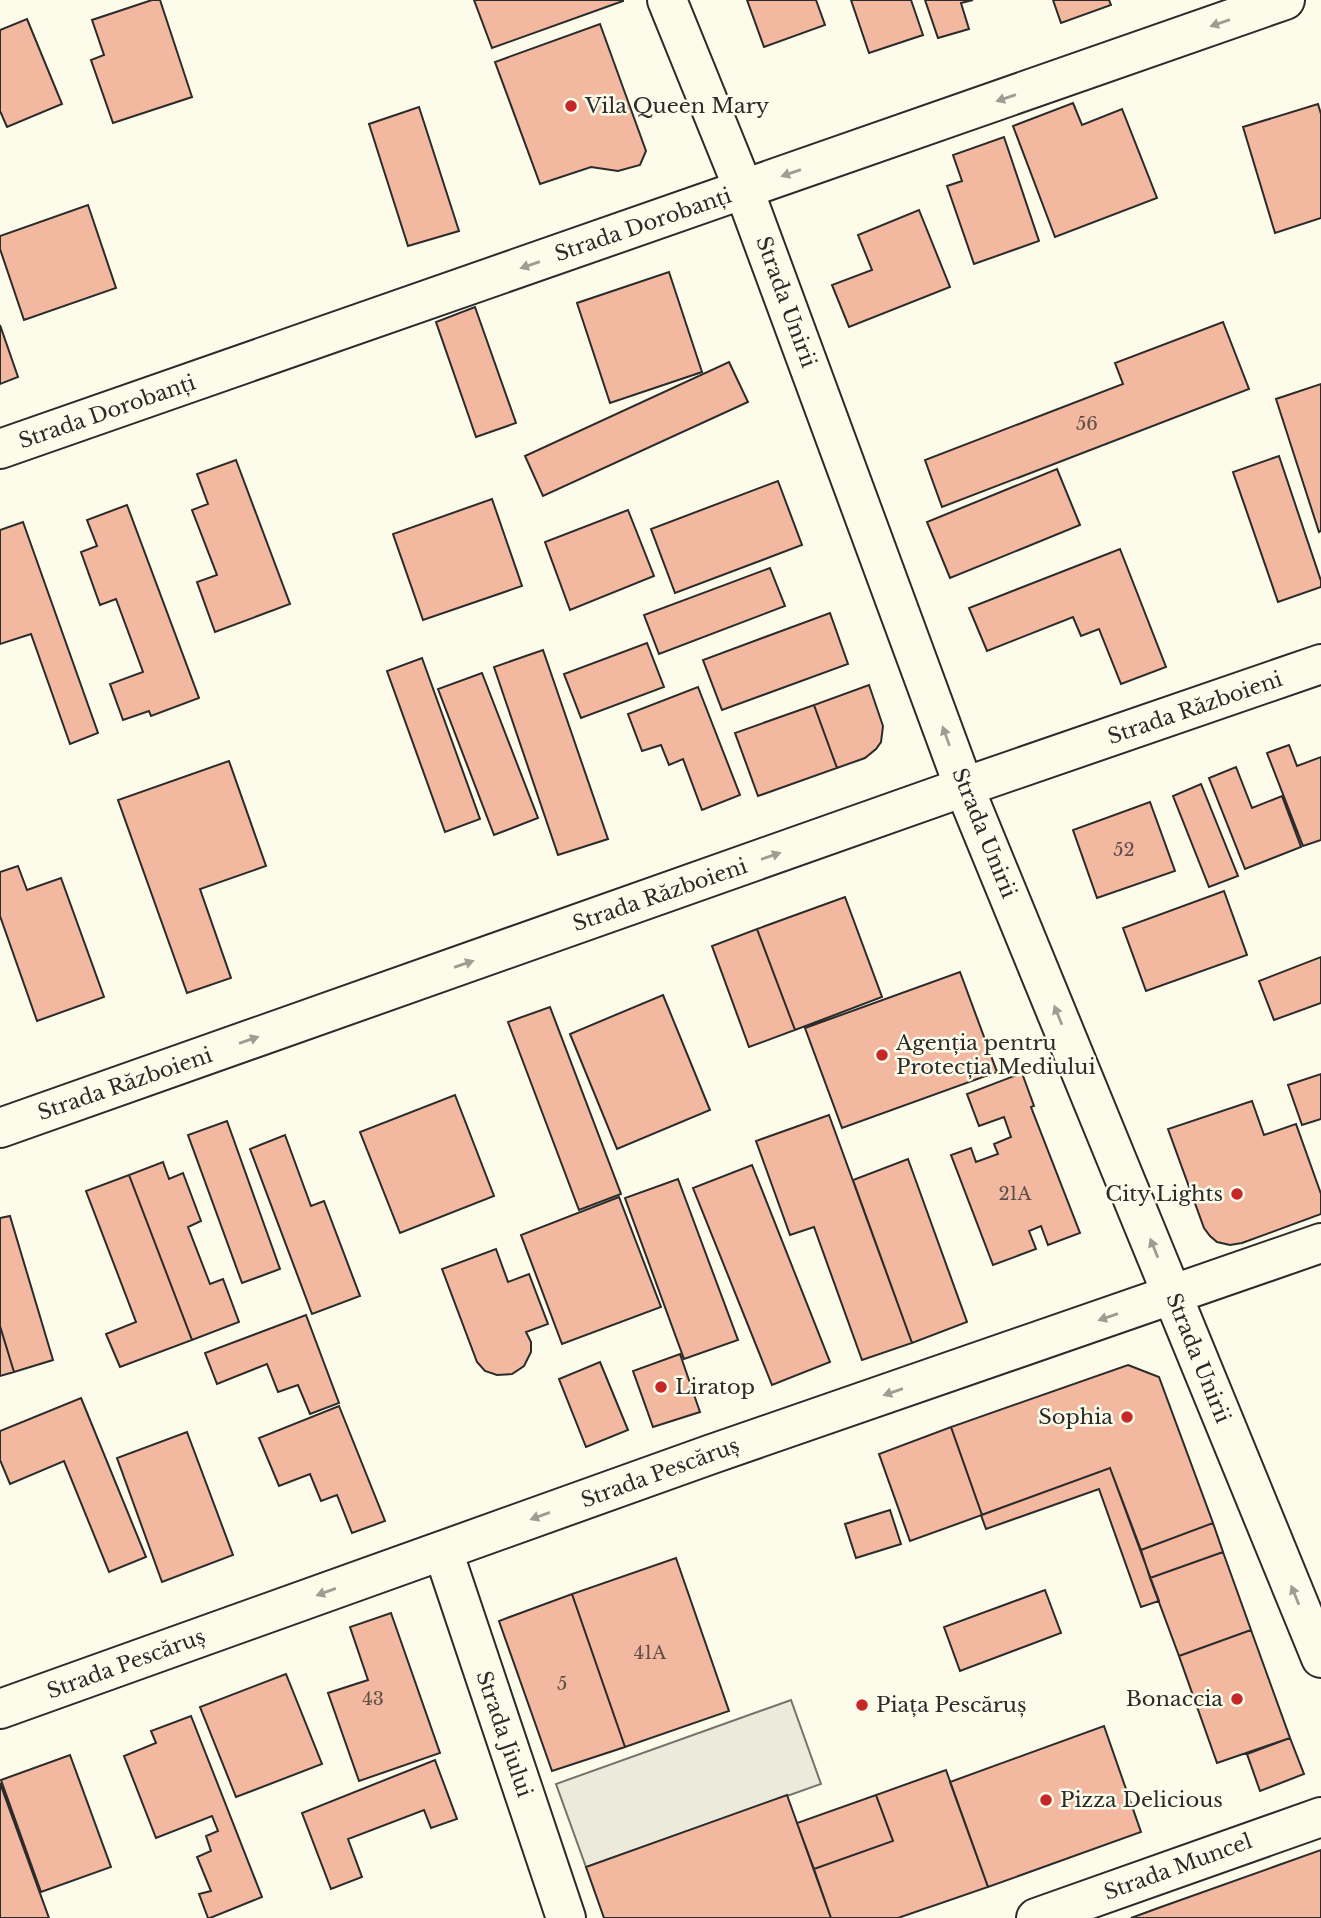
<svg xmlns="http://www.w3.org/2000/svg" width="1321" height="1918" font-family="'Libre Baskerville',serif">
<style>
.parking{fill:#eceadb;stroke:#74746e;stroke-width:2}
.building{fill:#f2b8a0;stroke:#2b2b2b;stroke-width:2}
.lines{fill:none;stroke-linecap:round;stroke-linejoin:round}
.minor-casing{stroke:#2b2b2b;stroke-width:42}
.tertiary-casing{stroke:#2b2b2b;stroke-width:42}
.minor{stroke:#fdfbea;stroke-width:38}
.tertiary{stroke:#fdfbea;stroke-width:38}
.oneway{fill:#9e9d94}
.poi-dot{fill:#c62828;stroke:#fdfbea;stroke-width:2.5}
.labels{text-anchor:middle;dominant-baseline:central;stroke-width:5;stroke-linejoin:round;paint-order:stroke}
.number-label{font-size:18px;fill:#5d4e48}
.poi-label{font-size:21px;fill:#2b2b2b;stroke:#fdfbea;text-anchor:start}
.street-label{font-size:21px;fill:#2b2b2b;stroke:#fdfbea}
</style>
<rect width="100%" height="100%" fill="#fdfbea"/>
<!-- parking -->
<path class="parking" d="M791,1700L821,1784L586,1867L556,1784Z"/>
<!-- building -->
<path class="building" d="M152,0H160L192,97L113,123L91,60L104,55L92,20Z
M474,0H623V1L492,48Z
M747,0H816L825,25L764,47Z
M851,0H911L923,35L869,53Z
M925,0H973L961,3L969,29L938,38Z
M1053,0H1109L1111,5L1061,23Z
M27,19L62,104L7,127L0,111V30Z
M600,24L646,151L640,165L618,171L591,167L540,184L495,62Z
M1073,103L1082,125L1122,109L1157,198L1055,237L1013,126Z
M1318,104L1321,114V218L1275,233L1243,127Z
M419,107L459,231L408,246L369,124Z
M1004,137L1039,241L974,264L947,186L962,181L953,155Z
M88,205L116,288L24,320L0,249V236Z
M919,210L950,287L849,327L832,285L872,270L858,235Z
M669,272L702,372L610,403L577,303Z
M475,307L516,423L476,437L436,322Z
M1223,322L1249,389L942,507L925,460L1123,384L1115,363Z
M0,325L18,377L0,384Z
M729,362L748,402L543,496L525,456Z
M1321,384V531L1319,532L1276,399Z
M1279,456L1321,581V587L1278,602L1233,472Z
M236,460L290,604L215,632L197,582L217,575L192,510L208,504L197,474Z
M1057,469L1080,525L950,578L927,522Z
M778,481L802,545L675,593L651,529Z
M492,499L522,586L423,620L393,534Z
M127,505L199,698L151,716L149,711L123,720L110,684L143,672L116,599L100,605L81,552L97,546L87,520Z
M628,510L654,576L570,610L545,542Z
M23,522L98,733L70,744L31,634L0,644V530Z
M1120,549L1166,667L1121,684L1099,629L1081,636L1073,617L987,651L969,608Z
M770,568L785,606L659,654L644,615Z
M830,613L848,664L722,710L703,660Z
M647,643L664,687L581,718L564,674Z
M543,650L608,839L558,855L494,667Z
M422,658L480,819L445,832L387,671Z
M482,673L538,818L494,835L438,689Z
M869,685L883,726L881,742L876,749L865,758L837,768L814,705Z
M698,687L740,795L702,810L683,759L669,765L661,745L642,751L628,714Z
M814,705L837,768L758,796L735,733Z
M1289,745L1297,766L1321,757V840L1303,846L1267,753Z
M229,761L266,866L200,889L231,978L187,993L118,800Z
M1236,767L1252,808L1282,796L1301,847L1245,869L1209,778Z
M1201,784L1238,876L1209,887L1173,796Z
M1150,802L1175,871L1097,898L1073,830Z
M18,866L27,890L61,878L104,997L37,1021L0,916V872Z
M1224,891L1247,955L1146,991L1123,928Z
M845,897L882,997L795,1030L757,929Z
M757,929L795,1030L749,1047L712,946Z
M1321,957V1003L1274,1020L1259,981Z
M960,972L997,1072L842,1128L805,1028Z
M663,995L710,1110L617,1149L570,1034Z
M550,1007L621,1194L579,1210L508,1022Z
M1022,1073L1034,1106L1031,1107L1080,1233L1048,1245L1041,1226L1029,1231L1036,1249L993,1265L951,1155L971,1148L976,1162L998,1154L994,1144L1011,1137L1004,1117L979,1126L967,1094Z
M1321,1074V1119L1302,1125L1288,1085Z
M455,1095L494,1196L400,1233L360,1132Z
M1252,1101L1264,1135L1296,1124L1321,1194V1214L1242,1243L1230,1245L1217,1242L1210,1236L1204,1228L1168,1129Z
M829,1115L912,1343L862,1360L814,1227L790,1235L756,1141Z
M227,1121L280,1269L242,1283L188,1135Z
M285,1135L311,1206L324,1201L360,1296L312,1314L250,1149Z
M908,1159L967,1322L912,1343L853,1180Z
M163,1162L169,1179L183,1173L201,1221L188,1227L210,1284L223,1279L239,1322L192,1340L129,1175Z
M752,1165L830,1362L772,1385L693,1188Z
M129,1175L192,1340L120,1367L106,1334L136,1322L86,1191Z
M678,1179L738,1340L684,1359L625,1198Z
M619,1197L661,1307L562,1344L521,1235Z
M10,1216L53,1360L14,1372L0,1326V1218Z
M496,1249L508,1282L529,1274L548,1324L526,1332L531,1342V1352L524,1366L512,1374L497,1375L485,1371L477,1362L442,1269Z
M306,1315L339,1403L310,1414L298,1385L278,1392L267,1364L217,1384L205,1353Z
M0,1326L14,1372L0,1376Z
M680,1354L700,1412L653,1427L633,1371Z
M600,1362L628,1430L586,1447L559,1379Z
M1128,1365L1159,1377L1213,1523L1141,1550L1110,1468L982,1515L951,1427Z
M81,1398L146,1557L109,1572L64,1461L10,1484L0,1460V1431Z
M339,1406L385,1521L352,1533L337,1495L321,1501L310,1474L279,1486L259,1438Z
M951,1427L982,1515L910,1541L879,1454Z
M187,1432L233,1555L162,1582L117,1458Z
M1110,1468L1159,1601L1141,1607L1099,1489L986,1529L981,1515Z
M890,1510L901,1544L856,1558L845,1524Z
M1213,1523L1223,1552L1150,1578L1141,1550Z
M1223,1552L1251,1630L1179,1656L1150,1578Z
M676,1558L729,1711L625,1747L572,1594Z
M1045,1590L1061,1633L960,1671L944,1627Z
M572,1594L625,1747L552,1771L499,1621Z
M391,1613L440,1753L359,1781L328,1693L368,1680L350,1627Z
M1251,1630L1290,1738L1217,1763L1179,1656Z
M286,1674L322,1764L236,1797L200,1707Z
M191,1716L262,1897L210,1918H208L199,1894L211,1891L197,1857L211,1851L206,1836L218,1831L212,1816L156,1838L124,1756L156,1743L151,1731Z
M1104,1726L1141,1832L988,1887L950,1782Z
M1290,1738L1304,1774L1260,1791L1247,1754Z
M70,1755L111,1867L41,1892L1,1780Z
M435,1760L457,1819L431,1828L424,1810L348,1839L362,1877L331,1889L302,1813Z
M946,1770L988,1887L898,1918H831L814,1869L893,1841L876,1795Z
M0,1783L49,1918H0Z
M787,1795L831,1918H604L586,1867Z
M876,1795L893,1841L814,1869L797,1823Z
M1321,1850V1918H1131L1161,1907Z"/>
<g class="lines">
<!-- minor casing -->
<g class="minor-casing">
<path id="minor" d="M0,449L1285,0
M0,1128L964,787L1321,664
M443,1551L566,1918
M0,1709L709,1455L1321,1243
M1036,1918L1321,1817"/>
</g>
<!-- tertiary casing -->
<g class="tertiary-casing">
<path id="tertiary" d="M667,0L744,190L964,787L1321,1658"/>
</g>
<!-- minor -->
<use href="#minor" class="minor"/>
<!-- tertiary -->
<use href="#tertiary" class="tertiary"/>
</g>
<!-- one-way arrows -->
<defs><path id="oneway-solid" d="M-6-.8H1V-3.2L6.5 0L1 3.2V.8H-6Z" transform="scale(1.75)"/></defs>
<g class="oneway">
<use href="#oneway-solid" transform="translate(1220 23) rotate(161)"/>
<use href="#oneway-solid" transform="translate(1006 98) rotate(161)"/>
<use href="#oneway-solid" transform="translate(791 173) rotate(161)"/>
<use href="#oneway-solid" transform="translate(530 265) rotate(161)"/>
<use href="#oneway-solid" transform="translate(946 736) rotate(-110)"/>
<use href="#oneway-solid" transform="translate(771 856) rotate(-19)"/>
<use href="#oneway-solid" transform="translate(464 964) rotate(-19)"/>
<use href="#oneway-solid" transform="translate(1058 1015) rotate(-112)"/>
<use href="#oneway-solid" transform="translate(249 1040) rotate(-19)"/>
<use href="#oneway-solid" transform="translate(1154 1248) rotate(-112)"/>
<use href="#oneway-solid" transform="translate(1108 1317) rotate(161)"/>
<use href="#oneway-solid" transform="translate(893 1392) rotate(161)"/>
<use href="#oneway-solid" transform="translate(540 1516) rotate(160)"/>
<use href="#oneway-solid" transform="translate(326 1592) rotate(160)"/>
<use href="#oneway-solid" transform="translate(1295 1595) rotate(-112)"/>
</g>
<!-- markers -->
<g class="poi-dot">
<circle cx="571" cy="106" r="7"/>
<circle cx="882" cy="1055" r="7"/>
<circle cx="1237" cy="1194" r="7"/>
<circle cx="661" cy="1387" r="7"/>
<circle cx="1127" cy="1417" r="7"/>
<circle cx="1237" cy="1699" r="7"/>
<circle cx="862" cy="1705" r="7"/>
<circle cx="1046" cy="1800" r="7"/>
</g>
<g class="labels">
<!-- number labels -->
<g class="number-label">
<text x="1087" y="424">56</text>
<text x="1124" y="850">52</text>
<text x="1015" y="1194">21A</text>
<text x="650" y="1653">41A</text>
<text x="562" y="1684">5</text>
<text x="373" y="1699">43</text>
</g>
<!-- poi labels -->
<g class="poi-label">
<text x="585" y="106">Vila Queen Mary</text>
<text x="896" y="1043">Agenția pentru<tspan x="896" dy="24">Protecția Mediului</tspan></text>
<text x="1223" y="1194" text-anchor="end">City Lights</text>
<text x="675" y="1387">Liratop</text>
<text x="1113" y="1417" text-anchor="end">Sophia</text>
<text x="1223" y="1699" text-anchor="end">Bonaccia</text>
<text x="876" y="1705">Piața Pescăruș</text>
<text x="1060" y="1800">Pizza Delicious</text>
</g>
<!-- street labels -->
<g class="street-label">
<text transform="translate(643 225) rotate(-19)">Strada Dorobanți</text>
<text transform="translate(786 302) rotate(70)">Strada Unirii</text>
<text transform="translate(107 412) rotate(-19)">Strada Dorobanți</text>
<text transform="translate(1195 708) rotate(-19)">Strada Războieni</text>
<text transform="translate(984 833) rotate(68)">Strada Unirii</text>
<text transform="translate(660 895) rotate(-19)">Strada Războieni</text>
<text transform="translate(125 1084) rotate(-19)">Strada Războieni</text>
<text transform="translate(1198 1358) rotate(68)">Strada Unirii</text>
<text transform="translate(660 1473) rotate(-20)">Strada Pescăruș</text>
<text transform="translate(126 1664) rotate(-20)">Strada Pescăruș</text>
<text transform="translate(504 1734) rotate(71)">Strada Jiului</text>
<text transform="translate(1178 1867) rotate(-20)">Strada Muncel</text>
</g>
</g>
</svg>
